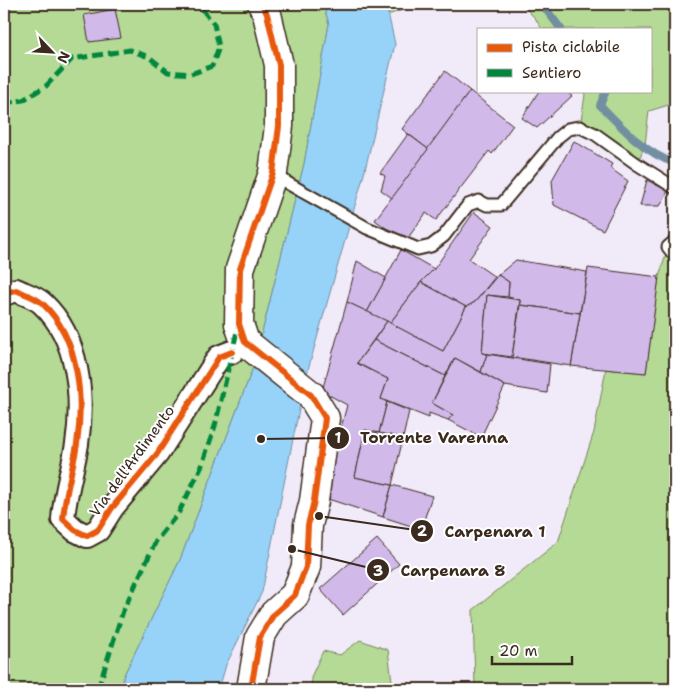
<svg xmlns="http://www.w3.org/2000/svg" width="679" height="693" font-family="'Shantell Sans',sans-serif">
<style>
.green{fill:#b4da96;stroke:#78825a}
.water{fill:#97d3f8;stroke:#728fa1}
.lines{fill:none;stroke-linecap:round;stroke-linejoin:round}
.stream{stroke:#728fa1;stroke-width:8}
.building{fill:#d1baea;stroke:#3b2a1e}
.service-casing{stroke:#3b2a1e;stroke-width:15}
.minor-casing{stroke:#3b2a1e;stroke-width:26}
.tertiary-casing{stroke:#3b2a1e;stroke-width:31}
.service{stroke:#fff;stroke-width:11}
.minor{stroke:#fff;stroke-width:22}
.tertiary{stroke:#fff;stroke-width:28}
.quiet{stroke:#00873e;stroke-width:5;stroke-dasharray:10 5;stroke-linecap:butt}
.cycleway-casing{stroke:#fff;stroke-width:9}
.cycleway{stroke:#e8590c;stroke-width:6}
.labels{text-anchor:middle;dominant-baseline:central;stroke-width:4;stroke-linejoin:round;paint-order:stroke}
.street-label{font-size:15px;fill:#3b2a1e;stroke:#fff}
.leader{fill:none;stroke:#3b2a1e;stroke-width:2}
.callout-dot{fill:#3b2a1e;stroke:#fff;stroke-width:2}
.mark-label{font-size:15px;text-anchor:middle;font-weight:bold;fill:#fff}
.callout-label{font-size:16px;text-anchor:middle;font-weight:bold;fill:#3b2a1e;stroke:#fff;stroke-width:4;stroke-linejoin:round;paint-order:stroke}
</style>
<rect width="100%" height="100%" fill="#f1eaf9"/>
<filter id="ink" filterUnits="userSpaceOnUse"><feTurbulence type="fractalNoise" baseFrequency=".02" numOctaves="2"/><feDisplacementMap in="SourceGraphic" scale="10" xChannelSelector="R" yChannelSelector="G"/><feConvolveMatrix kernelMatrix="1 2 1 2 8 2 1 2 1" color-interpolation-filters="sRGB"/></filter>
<g filter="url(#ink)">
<g class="green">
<polygon points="4,4 323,4 329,24 304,164 254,365 180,560 124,675 120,689 4,689"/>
<polygon points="386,4 419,4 388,15"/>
<polygon points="521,4 675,4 675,103 649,111 645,145 637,164 580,127 585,95 583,91 650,91 650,29 542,29 535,18"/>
<polygon points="675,241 675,689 479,689 475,686 473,610 558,542 594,432 606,369 646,373 659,277 668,247"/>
<polygon points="360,640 388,650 393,689 312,689 311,677 323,651 340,655"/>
</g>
<polygon class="water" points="323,4 386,4 395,44 364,174 305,380 262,592 226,665 219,689 120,689 124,675 180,560 254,365 304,164 329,24"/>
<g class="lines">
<g class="stream">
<polyline points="542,4 561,29"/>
<path d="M606,91L600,105C620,126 647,155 675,163"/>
</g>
</g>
<g class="building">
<polygon points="115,9 121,38 89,42 84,15"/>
<polygon points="445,71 470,91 428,149 402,129"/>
<polygon points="470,91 513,125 492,154 489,151 436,220 426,213 405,242 375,220"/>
<polygon points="539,91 565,91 572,96 537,128 522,118"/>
<polygon points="408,134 428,149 392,198 381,190 385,176 380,173"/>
<polygon points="574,141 612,164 610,168 628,181 603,230 554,205 552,180"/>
<polygon points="647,180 668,191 660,206 640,206"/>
<polygon points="474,212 493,226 469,259 495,277 475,302 466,307 421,282 434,269"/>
<polygon points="401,250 434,269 421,282 390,323 367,312"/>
<polygon points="516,260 587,272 580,313 520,305 520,300 508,297 509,282 498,275"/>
<polygon points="357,261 386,278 367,312 347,302"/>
<polygon points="588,268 659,277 646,373 571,366"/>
<polygon points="498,275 509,282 508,297 487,295 482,353 487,354 481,372 455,358 445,376 374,340 387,321 443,351 466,307 475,302"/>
<polygon points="421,282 466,307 443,351 390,323"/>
<polygon points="487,295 520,300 512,357 482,353"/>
<polygon points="347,302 387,321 357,363 388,379 381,399 387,402 379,433 365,430 355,477 392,485 383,517 325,498 330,470 347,405 322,391"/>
<polygon points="520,305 580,313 571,366 512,357"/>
<polygon points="374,340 445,376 432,403 453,415 448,420 429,413 429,418 381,399 388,379 357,363"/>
<polygon points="487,354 550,364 547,393 505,386 481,372"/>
<polygon points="455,358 505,386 481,437 448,420 453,415 432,403"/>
<polygon points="387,402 409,411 403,438 379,433"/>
<polygon points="365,430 403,438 392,485 355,477"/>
<polygon points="392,485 432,496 421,529 383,517"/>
<polygon points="377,539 399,564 343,615 320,589"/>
</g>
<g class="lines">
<g class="service-casing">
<g id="service">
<polyline points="273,173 289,184 367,228 418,249 431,246 444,236 468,205 479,201 487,205 501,205 558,137 568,129 580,127 595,134 637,164 675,188"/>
<polyline points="675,241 668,247 675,256"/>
</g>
</g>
<g class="minor-casing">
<path id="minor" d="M4,294L16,290C24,294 36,297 43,304C79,338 84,397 77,444C73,469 65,493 63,519L75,530L87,536L98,530L112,508L157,454L219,357L232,352"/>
</g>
<g class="tertiary-casing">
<polyline id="tertiary" points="251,689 260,637 274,614 295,595 306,567 308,525 314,501 325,418 311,395 245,342 239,324 240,269 273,173 279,126 279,65 267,14 262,4"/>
</g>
<use href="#service" class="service"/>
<use href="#minor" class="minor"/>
<use href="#tertiary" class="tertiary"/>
<g class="quiet">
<polyline points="4,103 23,100 46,86 72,59 130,50 149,57 168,72 191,74 212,66 219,47 214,24 198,4"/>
<polyline points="98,689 123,611 156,541 179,512 201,468 215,426 238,327"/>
</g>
<g class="cycleway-casing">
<g id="cycleway">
<path d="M4,294L16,290C24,294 36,297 43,304C79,338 84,397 77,444C73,469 65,493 63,519L75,530L87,536L98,530L112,508L157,454L219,357L232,352"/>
<polyline points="251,689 260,637 274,614 295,595 306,567 308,525 314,501 325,418 311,395 245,342 239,324 240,269 273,173 279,126 279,65 267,14 262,4"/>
</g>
</g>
<use href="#cycleway" class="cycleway"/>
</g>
</g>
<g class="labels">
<g class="street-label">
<text transform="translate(132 461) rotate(-54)">Via dell'Ardimento</text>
</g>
</g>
<path class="leader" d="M261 439L338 438M319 516L422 531M292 549L378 570"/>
<g class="callout-dot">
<circle cx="261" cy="439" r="5"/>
<circle cx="319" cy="516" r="5"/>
<circle cx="292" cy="549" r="5"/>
<circle cx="338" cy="438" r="12"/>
<circle cx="422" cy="531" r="12"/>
<circle cx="378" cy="570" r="12"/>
</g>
<g class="mark-label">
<text x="338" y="443">1</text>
<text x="422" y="536">2</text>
<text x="378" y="576">3</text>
</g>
<g class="callout-label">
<text x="434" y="443">Torrente Varenna</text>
<text x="495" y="537">Carpenara 1</text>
<text x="453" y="576">Carpenara 8</text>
</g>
<rect width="679" height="693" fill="none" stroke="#fff" stroke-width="20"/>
<rect x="10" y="10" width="659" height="673" fill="none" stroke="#3b2a1e" stroke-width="2" filter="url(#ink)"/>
<rect x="477" y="28" width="175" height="65" fill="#ffffff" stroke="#b1aaa5"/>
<rect x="487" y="44" width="25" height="8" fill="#e8590c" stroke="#b1aaa5"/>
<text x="522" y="52" font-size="15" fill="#3b2a1e">Pista ciclabile</text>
<rect x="487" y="69" width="25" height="8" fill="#00873e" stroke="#b1aaa5"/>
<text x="522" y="78" font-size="15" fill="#3b2a1e">Sentiero</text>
<g transform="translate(52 52) rotate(115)" stroke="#ffffff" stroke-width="4" paint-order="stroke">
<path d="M0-4L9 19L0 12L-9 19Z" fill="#3b2a1e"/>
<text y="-8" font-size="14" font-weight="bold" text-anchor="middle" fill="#3b2a1e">N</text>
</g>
<path d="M492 656v8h80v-8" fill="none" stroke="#3b2a1e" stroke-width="2.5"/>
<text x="499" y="656" font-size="15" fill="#3b2a1e" stroke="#ffffff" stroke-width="4" paint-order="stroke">20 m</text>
</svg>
